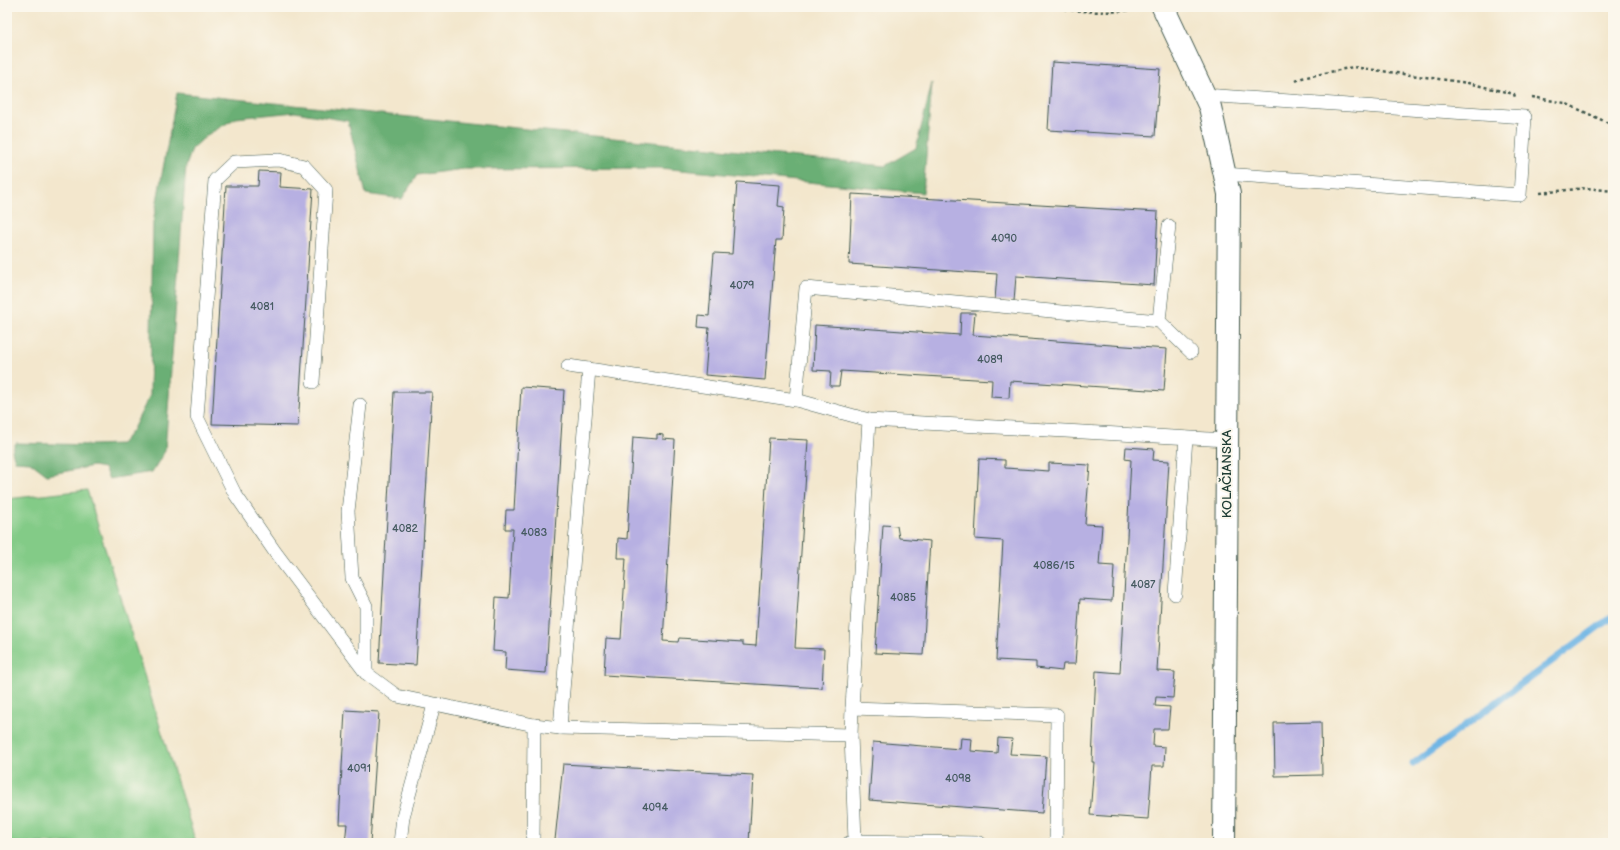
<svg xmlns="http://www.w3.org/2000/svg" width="1620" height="850" font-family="'Balsamiq Sans',sans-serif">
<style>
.green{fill:#83cb87;stroke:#51845e}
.forest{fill:#6aaf74;stroke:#447654}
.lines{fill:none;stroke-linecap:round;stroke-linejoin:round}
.stream{stroke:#6cb4e4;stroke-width:7}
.building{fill:#b7b0e2}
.service-casing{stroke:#3f564b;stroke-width:14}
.minor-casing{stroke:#3f564b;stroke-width:24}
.path{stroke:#3f564b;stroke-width:2.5;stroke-dasharray:3 3;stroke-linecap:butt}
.service{stroke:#fff;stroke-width:13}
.minor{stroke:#fff;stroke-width:22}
.labels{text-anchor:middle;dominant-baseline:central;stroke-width:4;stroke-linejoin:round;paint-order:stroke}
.number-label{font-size:11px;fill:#455a60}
.street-label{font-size:13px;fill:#1f3d34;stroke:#fbf7ec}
</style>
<rect width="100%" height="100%" fill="#fbf7ec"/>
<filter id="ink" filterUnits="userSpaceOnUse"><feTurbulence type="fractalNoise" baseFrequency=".025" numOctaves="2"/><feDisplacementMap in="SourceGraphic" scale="8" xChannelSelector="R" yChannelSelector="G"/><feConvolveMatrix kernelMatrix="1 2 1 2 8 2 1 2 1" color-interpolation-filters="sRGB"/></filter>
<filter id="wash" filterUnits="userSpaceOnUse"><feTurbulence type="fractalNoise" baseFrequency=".012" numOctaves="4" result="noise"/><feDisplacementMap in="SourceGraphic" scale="16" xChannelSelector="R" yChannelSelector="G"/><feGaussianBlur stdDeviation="0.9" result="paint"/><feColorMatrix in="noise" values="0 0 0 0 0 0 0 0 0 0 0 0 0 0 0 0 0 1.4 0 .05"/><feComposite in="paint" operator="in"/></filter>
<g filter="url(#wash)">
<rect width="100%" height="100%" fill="#f3e7cd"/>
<polygon class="green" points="87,490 196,843 7,843 7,499"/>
<polygon class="forest" points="932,83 923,193 660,168 464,169 417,175 402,199 366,194 348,121 295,112 236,118 207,135 192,149 186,166 165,451 152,472 109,479 104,468 93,466 47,475 30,462 15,461 12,451 16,443 91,445 121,444 132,431 150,395 153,223 177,93 885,166 916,148"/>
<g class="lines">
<polyline class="stream" points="1413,764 1613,616"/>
</g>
<g id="blocks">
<g class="building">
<polygon points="1052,62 1160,69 1155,136 1048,130"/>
<polygon points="259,171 281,172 280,187 313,189 298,426 212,424 226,186 258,186"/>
<polygon points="737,182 780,185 778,206 784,207 782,240 776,240 765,380 705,375 709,328 698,327 699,315 709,316 714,253 732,254"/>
<polygon points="852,194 1158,212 1154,285 1016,276 1014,301 995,300 997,274 849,264"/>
<polygon points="961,313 975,313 973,335 1167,349 1164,391 1010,381 1009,398 991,397 992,380 841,371 839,386 830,386 831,371 813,370 815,325 960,335"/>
<polygon points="521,387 564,390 546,673 505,670 506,652 493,651 496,597 509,598 513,529 505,529 506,510 514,510"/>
<polygon points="394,392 432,392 416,665 379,663"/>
<polygon points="657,434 663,435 663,439 675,440 663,641 678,642 679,638 743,642 743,645 756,646 769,438 808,440 795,648 824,649 822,688 604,675 606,638 621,639 626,558 617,558 618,538 627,539 633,437 657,439"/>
<polygon points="1126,447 1154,449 1153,460 1169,461 1157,671 1175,672 1173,698 1156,697 1155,706 1170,707 1168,729 1154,729 1153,746 1165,747 1164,766 1152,766 1148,819 1090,815 1094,762 1092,762 1096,671 1120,673 1131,460 1125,459"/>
<polygon points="979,459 1005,460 1005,468 1049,471 1049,463 1090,465 1085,524 1102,525 1099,565 1114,566 1112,601 1080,599 1075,664 1063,664 1062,671 1036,668 1036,662 996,660 1003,541 975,539"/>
<polygon points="883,525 897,526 899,538 930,541 923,655 875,653"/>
<polygon points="345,710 379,712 370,843 345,843 347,824 339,824"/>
<polygon points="1321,722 1322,775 1275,776 1274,723"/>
<polygon points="961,738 972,739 971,751 997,753 998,738 1012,739 1010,754 1046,756 1042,813 869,800 873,742 960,749"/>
<polygon points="563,764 753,775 749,843 611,843 555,840"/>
</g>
</g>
</g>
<g filter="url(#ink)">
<use href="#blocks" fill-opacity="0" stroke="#3f564b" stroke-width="1"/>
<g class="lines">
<g class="service-casing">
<g id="service">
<polyline points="1204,95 1525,117 1520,195 1224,174"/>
<polyline points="1159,321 1169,226"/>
<polyline points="568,366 796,400 869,420 852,708 851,735 855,841"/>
<polyline points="313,382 326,190 304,166 279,160 234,162 215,180 197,417 235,494 275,552 366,673 397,696 534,725 560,728 851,735"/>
<polyline points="796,400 806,288 1159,321 1191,352"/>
<polyline points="360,405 348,511 352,578 366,606 366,673"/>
<polyline points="869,420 1227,440"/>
<polyline points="1175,594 1186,438"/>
<polyline points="852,708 1057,715 1056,843"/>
<polyline points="560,728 589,369"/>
<polyline points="400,843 403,817 434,705"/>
<polyline points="533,843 534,725"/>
<polyline points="849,843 855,841 980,843"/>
</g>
</g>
<g class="minor-casing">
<polyline id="minor" points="1163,7 1210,107 1229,194 1224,843"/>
</g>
<g class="path">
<path d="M1047,7C1078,11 1109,15 1140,8"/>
<polyline points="1296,81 1302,78 1353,67 1468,83 1514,94 1515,97"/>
<polyline points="1532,97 1565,103 1613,125"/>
<polyline points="1540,193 1586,188 1613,191"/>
</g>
<use href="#service" class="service"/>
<use href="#minor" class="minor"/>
</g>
</g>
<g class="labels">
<g class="number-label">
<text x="1004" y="238">4090</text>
<text x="742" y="285">4079</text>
<text x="262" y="306">4081</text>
<text x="990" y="359">4089</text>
<text x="405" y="528">4082</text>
<text x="534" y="532">4083</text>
<text x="1054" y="565">4086/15</text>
<text x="1143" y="584">4087</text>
<text x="903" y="597">4085</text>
<text x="359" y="768">4091</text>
<text x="958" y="778">4098</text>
<text x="655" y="807">4094</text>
</g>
<g class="street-label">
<text transform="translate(1227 474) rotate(-90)">KOLAČIANSKA</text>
</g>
</g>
<rect width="1620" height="850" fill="none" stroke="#fbf7ec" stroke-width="24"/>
</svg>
